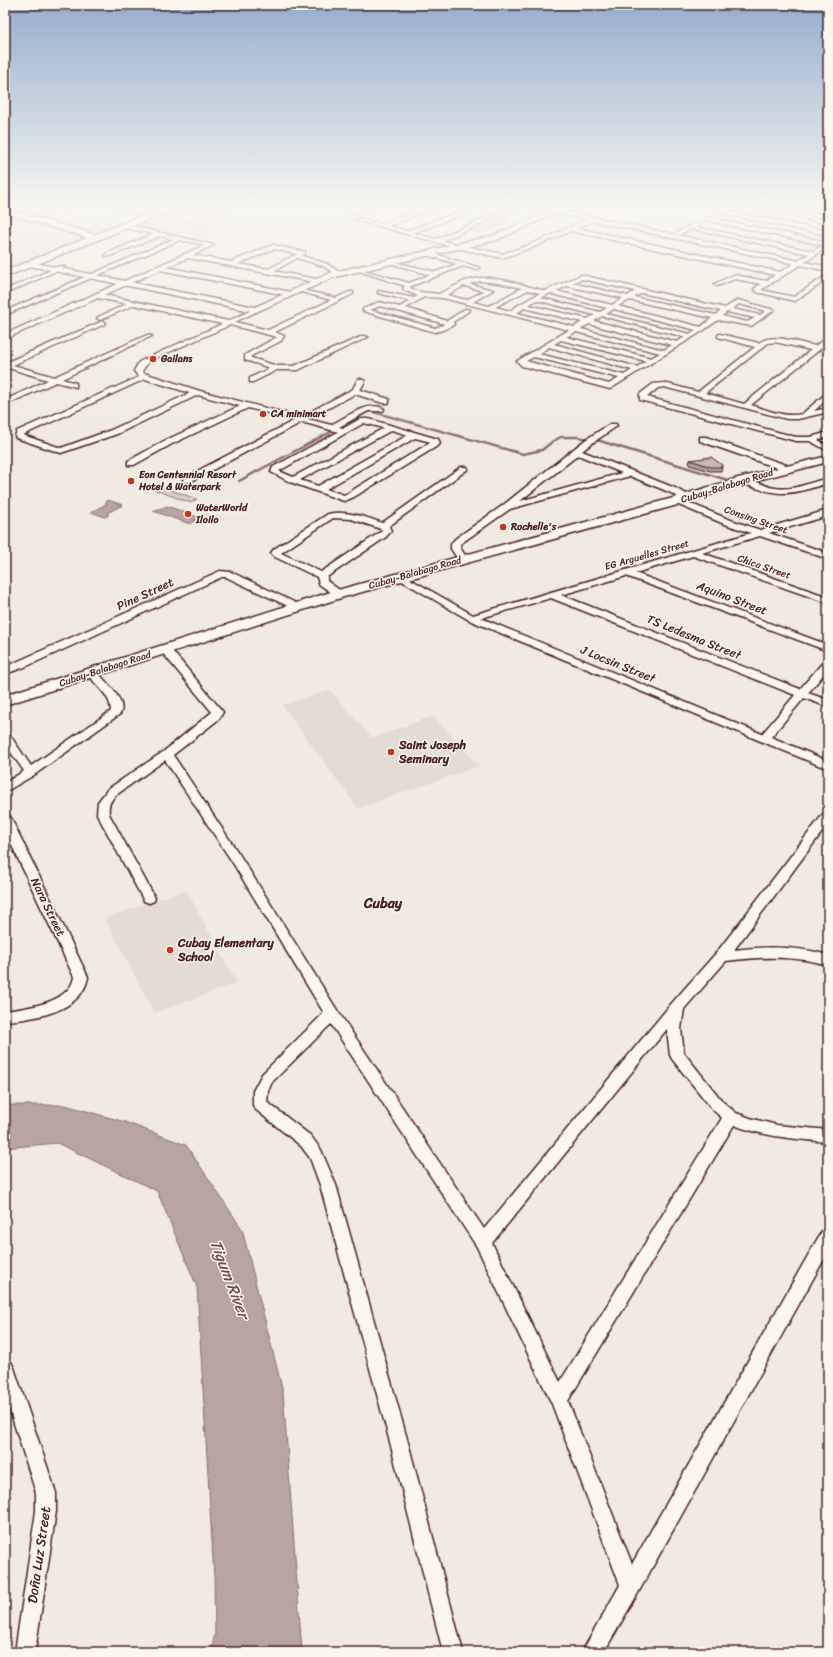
<svg xmlns="http://www.w3.org/2000/svg" width="833" height="1657" font-family="Sriracha,sans-serif">
<style>
.built{fill:#e4dbd2}
.green{fill:#d8ccc6;stroke:#917678}
.water{fill:#b8a4a2;stroke:#8c6f72}
.lines{fill:none;stroke-linecap:round;stroke-linejoin:round}
.stream{stroke:#8c6f72;stroke-width:2.5}
.minor-casing{stroke:#4a1f2b;stroke-width:3}
.tertiary-casing{stroke:#4a1f2b;stroke-width:3}
.secondary-casing{stroke:#4a1f2b;stroke-width:3}
.primary-casing{stroke:#4a1f2b;stroke-width:3}
.minor{fill:#fbf7ec;fill-rule:evenodd}
.tertiary{fill:#fbf7ec;fill-rule:evenodd}
.secondary{fill:#fbf7ec;fill-rule:evenodd}
.primary{fill:#fbf7ec;fill-rule:evenodd}
.wall{fill:#ac9e9a;stroke:#4a1f2b}
.building{fill:#c8b8b3;stroke:#4a1f2b}
.poi-dot{fill:#c8321e;stroke:#fbf7ec;stroke-width:1.5}
.labels{text-anchor:middle;dominant-baseline:central;stroke-width:3;stroke-linejoin:round;paint-order:stroke}
.far-poi-label{font-size:10px;font-weight:bold;fill:#4a1f2b;stroke:#fbf7ec;text-anchor:start}
.far-street-label{font-size:10px;fill:#4a1f2b;stroke:#fbf7ec}
.street-label{font-size:12px;fill:#4a1f2b;stroke:#fbf7ec}
.poi-label{font-size:12px;font-weight:bold;fill:#4a1f2b;stroke:#fbf7ec;text-anchor:start}
.quarter-label{font-size:14px;font-weight:bold;fill:#4a1f2b;stroke:#fbf7ec}
.near-street-label{font-size:14px;fill:#4a1f2b;stroke:#fbf7ec}
.near-water-label{font-size:16px;font-style:italic;fill:#704e55;stroke:#fbf7ec}
</style>
<rect width="100%" height="100%" fill="#f0eae0"/>
<filter id="ink" filterUnits="userSpaceOnUse"><feTurbulence type="fractalNoise" baseFrequency=".025" numOctaves="2"/><feDisplacementMap in="SourceGraphic" scale="8" xChannelSelector="R" yChannelSelector="G"/><feConvolveMatrix kernelMatrix="1 2 1 2 8 2 1 2 1" color-interpolation-filters="sRGB"/></filter>
<g filter="url(#ink)">
<g class="built">
<polygon points="63,207 73,207 131,221 96,234 34,217"/>
<polygon points="5,215 83,238 5,270"/>
<polygon points="151,218 173,223 178,221 223,229 198,240 133,226"/>
<polygon points="330,690 372,738 433,716 479,766 358,808 282,705"/>
<polygon points="186,890 237,983 154,1013 105,918"/>
</g>
<g class="green">
<polygon points="108,207 165,207 143,215"/>
<polygon points="184,207 211,207 235,212 203,225 158,217"/>
<polygon points="499,216 511,221 484,232 467,230"/>
<polygon points="156,485 197,499 191,503 150,488"/>
</g>
<g class="water">
<polygon points="108,500 123,505 107,513 109,515 105,517 91,512 106,504 106,502"/>
<path d="M167,506L198,517H199L190,524L153,511C158,508 162,509 167,506Z"/>
<polygon points="5,1105 65,1105 125,1122 186,1145 242,1229 283,1392 302,1652 211,1652 215,1633 214,1576 197,1287 157,1191 57,1143 5,1148"/>
</g>
<g class="lines">
<g class="stream">
<polyline points="239,481 370,411 523,454 542,450 553,441 561,437 578,437 600,441 734,482"/>
<path d="M740,483C778,496 790,495 828,484"/>
</g>
<g class="minor-casing">
<g id="minor">
<polygon points="42,207 51,207 23,217 18,216"/>
<polygon points="366,207 374,207 355,215 350,214"/>
<polygon points="430,207 438,207 388,226 407,231 471,207 476,207 476,209 413,233 436,239 511,207 519,207 442,241 502,254 527,246 593,217 595,218 595,220 577,228 780,272 809,254 691,229 673,238 668,237 697,222 700,224 696,227 813,251 823,245 704,220 704,218 706,217 828,242 828,247 761,290 794,297 828,274 828,279 795,301 757,292 754,289 761,284 735,279 717,286 714,284 734,275 766,281 775,275 571,231 531,248 502,258 457,248 356,220 359,218 382,224"/>
<polygon points="535,207 545,207 558,211 555,213"/>
<polygon points="748,207 760,207 828,220 828,224"/>
<polygon points="798,207 810,207 828,210 828,214"/>
<polygon points="721,210 828,231 828,235 719,213 718,212"/>
<path d="M127,225L214,245L193,255L231,262L273,245L305,252V254L302,256L327,264L342,274L337,275L323,266L297,258L274,271L321,280V282L319,283L188,258L166,267L291,292L294,294L291,296L160,270L104,295L228,321L256,308L259,310L258,311L235,322L268,330L331,300L298,291V289L336,298L349,292H353V294L275,332L284,336L281,341L251,356V358L277,366H294L363,336L368,337L298,370H277L253,382H250V378L270,368L245,360V355L277,337L230,325L149,361L142,371L144,373L200,391L300,417L353,389L358,379H361L365,381L360,390L389,399V403H383L355,394L308,419L331,425C343,419 371,399 384,409L383,411H368L339,427L344,428L360,419H369L438,439L440,443L439,445L354,497L344,501L341,500L290,482L271,472L273,467L338,432L302,422L190,482H184L183,480L184,478L295,420L248,408L172,444L134,465H128V461L166,440L240,406L198,395L117,434L61,453L16,438L15,436L17,431L139,377L134,371L139,362L145,359L222,324L134,305L100,320L97,318L98,317L127,304L98,298L5,339V334L205,245L180,240L5,315V311L174,239L160,236L110,256H106V254L153,234L125,228L124,227ZM274,249L297,254L268,269L238,264ZM145,379L190,393L111,430L61,448L23,435ZM364,423L384,428L293,477L279,471ZM392,430L408,435L318,486L300,480ZM415,438L431,442L348,493L344,495L326,489Z"/>
<path d="M429,252L480,268L477,270L463,266L411,286L410,288L419,292L439,294L465,281L480,278H489L508,281L545,291L581,275L725,308L738,300L774,310L751,326L718,320L704,330L610,389L522,366L517,361L569,330L443,298L424,297L406,308L447,321L465,309L470,310L453,322L454,324L453,325L443,330L435,332L363,311V309L379,302L400,307L410,301L378,293V291L414,298L418,296L404,290L403,289L405,286L356,270V268L409,283L430,275L390,263V261L436,272L457,264L427,255L426,254ZM582,279L635,291L628,296L572,283ZM480,281L499,283L522,288L489,306L473,302L493,290L469,284ZM464,286H465L484,291L466,300L447,295ZM567,286L623,298L612,305L556,291ZM528,290L540,293L520,304L510,311L495,307ZM550,293L552,294L607,308L600,312L541,298ZM642,293L721,311L716,315L634,297ZM536,300L595,315L587,319L529,305ZM630,300L712,318L701,327L618,306ZM739,304L766,311L760,315L732,309ZM380,306L445,324L435,328L370,310ZM524,308L582,322L574,327L517,313ZM614,309L696,330L690,334L606,314ZM727,312L755,318L747,322L722,316ZM602,316L685,337L677,342L594,321ZM589,324L672,345L664,350L581,329ZM576,332L660,353L651,358L566,337ZM561,340L646,361L637,367L554,344ZM549,347L632,370L624,375L539,354ZM534,357L619,378L609,384L526,361Z"/>
<polygon points="60,266 65,267 5,294 5,290"/>
<polygon points="103,321 106,323 105,324 13,365 54,377 147,335 152,336 62,379 76,383 76,387 56,382 5,405 5,400 48,380 5,367 5,363"/>
<path d="M720,334L759,343C773,332 798,343 815,346L828,337V342L819,350L751,405C767,410 786,418 802,414L828,392V398L814,411L828,408V412L798,419H787L664,387L658,388L647,397L796,437H811L828,432V437L818,440L828,446V451L810,441H796L640,400V394L653,384L664,383L698,392L755,347L718,337V335ZM775,342L811,350L744,404L705,393L768,343Z"/>
<path d="M610,424H616L617,426L591,444L582,451L675,488L690,496L691,498L690,500H684L669,492L630,476L510,509L460,544L461,549L468,560L466,562H460L451,549V544L455,539L502,506L585,440ZM578,455L622,473L520,501Z"/>
<polygon points="700,437 706,437 789,466 790,468 786,470 783,470 700,441"/>
<path d="M461,467H467L468,469L389,526L391,531L386,537L327,577V581L342,592L344,594L342,596H336L319,584L317,577L275,557L271,553L274,549L328,514C346,510 365,517 382,523ZM333,518L351,519L381,529L382,531L321,572L281,553Z"/>
<path d="M739,478C749,476 765,487 775,488C794,491 811,482 828,478V483C787,496 779,497 739,482L738,480Z"/>
<path d="M677,498L728,519L760,530L828,510V516L769,533L828,553V559L760,536L702,553L828,597V603L693,556L635,573L828,645V651L626,576L561,595L800,689L824,661L828,660V669L808,693L828,700V707L804,698L771,737L828,761V769L469,620L397,578L399,576H405L473,615L751,533L722,523L674,503L673,501ZM551,598L795,695L762,734L481,618Z"/>
<polygon points="220,571 231,572 300,605 302,607 300,609 294,609 226,577 222,577 25,667 5,674 5,667"/>
<path d="M165,646L169,647L223,712L219,719L173,755L241,857L337,1010L484,1229L672,1003L717,952L824,813L828,812V824L734,950C766,946 797,946 828,955V965C794,955 760,957 726,961L684,1009L681,1029L684,1053L723,1102L736,1113L753,1119L777,1125L828,1130V1142C796,1139 765,1137 734,1125L568,1401L632,1564L822,1231L828,1229V1252L638,1593L604,1652H582L620,1585L552,1404L477,1247L331,1024L272,1082L268,1091L267,1102L311,1136L321,1150L336,1185L409,1446L463,1652H443L391,1446L320,1185L310,1158L301,1146L255,1109L253,1105V1091L262,1074L324,1013L233,863L165,760L116,795C110,801 108,805 109,814L155,898L154,901L149,903L144,901L97,814L98,802L108,789L163,752L212,712L161,651L160,649ZM667,1029L670,1055L672,1059L713,1110L722,1118L560,1382L492,1243Z"/>
<path d="M92,670L96,671C104,680 128,701 120,714L34,775L5,792V783L24,771L5,744V733L9,734L31,766L111,711C111,695 95,685 87,673Z"/>
<path d="M5,814L9,815L11,818L88,977C82,1012 34,1019 5,1021V1011C27,1008 70,1003 74,977L5,831Z"/>
<polygon points="5,1359 11,1362 14,1368 56,1493 56,1511 35,1652 15,1652 36,1511 36,1493 5,1395"/>
</g>
</g>
<g class="tertiary-casing">
<polygon id="tertiary" points="555,209 828,267 828,271 556,213 497,240 335,277 256,312 30,266 26,264 30,262 255,307 330,273 492,236"/>
</g>
<g class="secondary-casing">
<g id="secondary">
<polygon points="5,209 97,235 98,237 97,239 91,239 5,213"/>
<polygon points="828,456 828,462 746,483 681,504 344,597 5,705 5,695 334,591 673,498 738,478"/>
</g>
</g>
<g class="primary-casing">
<polygon id="primary" points="167,207 180,207 5,277 5,271 131,220"/>
</g>
<use href="#minor" class="minor"/>
<use href="#tertiary" class="tertiary"/>
<use href="#secondary" class="secondary"/>
<use href="#primary" class="primary"/>
</g>
<polygon class="wall" points="690,460 722,467 721,471 710,471 689,465"/>
<polygon class="building" points="711,457 722,465 722,467 711,467 690,460"/>
</g>
<linearGradient id="sky" x2="0" y2="1"><stop stop-color="#95aecc"/><stop offset="0.47" stop-color="#f8f6f1"/><stop offset="1" stop-color="#f8f6f1" stop-opacity="0"/></linearGradient>
<rect width="833" height="439" fill="url(#sky)"/>
<g class="poi-dot">
<circle cx="153" cy="359" r="4"/>
<circle cx="263" cy="414" r="4"/>
<circle cx="131" cy="481" r="4"/>
<circle cx="188" cy="514" r="4"/>
<circle cx="503" cy="527" r="4"/>
<circle cx="391" cy="752" r="4"/>
<circle cx="170" cy="950" r="4"/>
</g>
<g class="labels">
<g class="far-poi-label">
<text x="161" y="359">Gailans</text>
<text x="271" y="414">CA minimart</text>
<text x="139" y="475">Eon Centennial Resort<tspan x="139" dy="12">Hotel &amp; Waterpark</tspan></text>
<text x="196" y="508">WaterWorld<tspan x="196" dy="12">Iloilo</tspan></text>
<text x="511" y="527">Rochelle's</text>
</g>
<g class="far-street-label">
<text transform="translate(727 486) rotate(-17)">Cubay-Balabago Road</text>
<text transform="translate(756 520) rotate(19)">Consing Street</text>
<text transform="translate(647 555) rotate(-16)">EG Arguelles Street</text>
<text transform="translate(764 567) rotate(19)">Chica Street</text>
<text transform="translate(415 573) rotate(-16)">Cubay-Balabago Road</text>
<text transform="translate(105 669) rotate(-18)">Cubay-Balabago Road</text>
</g>
<g class="street-label">
<text transform="translate(145 594) rotate(-25)">Pine Street</text>
<text transform="translate(732 598) rotate(21)">Aquino Street</text>
<text transform="translate(694 637) rotate(22)">TS Ledesma Street</text>
<text transform="translate(618 664) rotate(22)">J Locsin Street</text>
<text transform="translate(48 907) rotate(64)">Nara Street</text>
</g>
<g class="poi-label">
<text x="399" y="745">Saint Joseph<tspan x="399" dy="14">Seminary</tspan></text>
<text x="178" y="943">Cubay Elementary<tspan x="178" dy="14">School</tspan></text>
</g>
<g class="quarter-label">
<text x="383" y="903">Cubay</text>
</g>
<g class="near-street-label">
<text transform="translate(39 1555) rotate(-82)">Doña Luz Street</text>
</g>
<g class="near-water-label">
<text transform="translate(230 1279) rotate(69)">Tigum River</text>
</g>
</g>
<rect width="833" height="1657" fill="none" stroke="#fbf7ec" stroke-width="20"/>
<rect x="10" y="10" width="813" height="1637" fill="none" stroke="#4a1f2b" stroke-width="1.5" filter="url(#ink)"/>
</svg>
